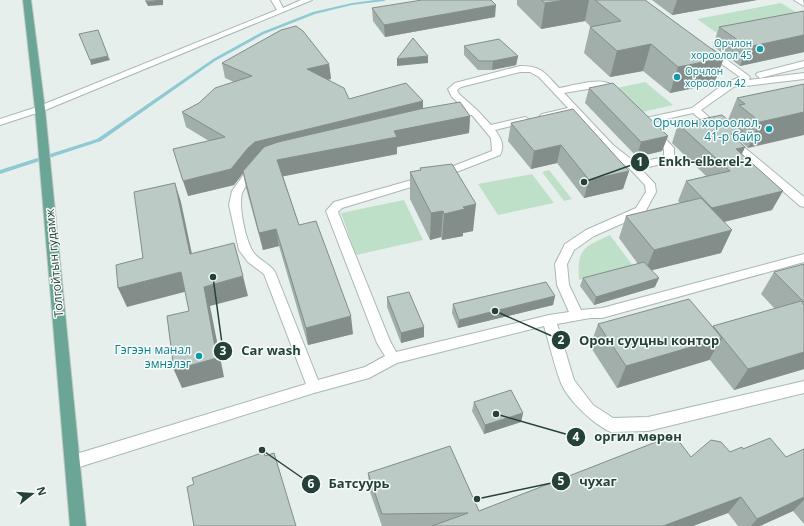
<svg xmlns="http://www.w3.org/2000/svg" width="804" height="526" font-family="'Open Sans',sans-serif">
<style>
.green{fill:#bfe0c8}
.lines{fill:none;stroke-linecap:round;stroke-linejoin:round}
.stream{fill:#8ec9d4;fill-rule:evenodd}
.minor-casing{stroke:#a8b8b2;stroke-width:2}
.major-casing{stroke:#c2cac8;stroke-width:2}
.minor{fill:#fff;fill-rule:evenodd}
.major{fill:#6aa596;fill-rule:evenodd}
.wall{fill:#a1aea9}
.shaded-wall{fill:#838d89}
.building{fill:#bbcac4;stroke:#838d89}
.culture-dot{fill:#0f9aa8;stroke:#f7fbf9;stroke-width:1.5}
.labels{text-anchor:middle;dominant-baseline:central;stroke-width:3;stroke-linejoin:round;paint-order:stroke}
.far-culture-label{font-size:10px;fill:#0d838f;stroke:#f7fbf9;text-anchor:end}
.culture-label{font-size:12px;fill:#0d838f;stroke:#f7fbf9;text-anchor:end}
.street-label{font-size:12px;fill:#24423a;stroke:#f7fbf9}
.leader{fill:none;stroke:#24423a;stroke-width:1.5}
.callout-dot{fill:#24423a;stroke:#f7fbf9;stroke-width:1.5}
.mark-label{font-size:12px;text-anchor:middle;font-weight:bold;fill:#fff}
.callout-label{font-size:13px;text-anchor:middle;font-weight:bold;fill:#24423a;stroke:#f7fbf9;stroke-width:3;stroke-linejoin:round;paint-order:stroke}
</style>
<rect width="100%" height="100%" fill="#e6efeb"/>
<g class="green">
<polygon points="781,3 804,17 721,36 697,19"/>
<polygon points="645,82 673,105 638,113 612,89"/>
<polygon points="549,170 572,199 564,201 542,172"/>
<polygon points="532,174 554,203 498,215 478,184"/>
<polygon points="404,200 423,240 356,255 341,213"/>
<path d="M610,235L633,266L579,280C577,249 583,247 610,235Z"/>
</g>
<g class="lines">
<polygon class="stream" points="375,0 386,0 384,1 352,5 315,14 264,34 215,61 101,141 0,174 0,170 97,139 213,59 262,32 313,12 352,3"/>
<g class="minor-casing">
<g id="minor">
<polygon points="271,0 279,0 283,8 301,0 312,0 43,111 0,125 0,119 37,107 277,10"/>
<polygon points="794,0 803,0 804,6"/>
<polygon points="706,49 712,49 749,76 750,78 749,80 804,73 804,79 738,87 735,86 701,110 719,126 721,128 719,130 713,130 693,113 644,124 641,123 639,121 641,119 692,108 725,83 740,77 706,53 705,51"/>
<polygon points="804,61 804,67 760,78 756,75 757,73"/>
<path d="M520,66C542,66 545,73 559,88C571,86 597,78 608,83C612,85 617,90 620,94L618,96H612L602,87H599L564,93L613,145L636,163L664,157V149L651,134L649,132L651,130H657L674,148V159L673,161L641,169L655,184L656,192L644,214L594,236L574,250L567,264L569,285L581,310L602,308L804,254V262L602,318H590L557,324L574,380L593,405L613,418L648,417L804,381V393L648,431L611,432C594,425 568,400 561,383C554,365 550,345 544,326L397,363L369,378L314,393L73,469L68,467L65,462L68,457L73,455L306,384L264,274L248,262L239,250L229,205L232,191L250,166L254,165L259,168C254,176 247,183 243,191C237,203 246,243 254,253C260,261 270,264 275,272L318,380L365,367L385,356L377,343L326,211L334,202L433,174L492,151L491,138L472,115L449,117L447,115L449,113L466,110L452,97L448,89L455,83ZM520,72H530L539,77L568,108L542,114L540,116L542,118L545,119L572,113L605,149L630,169L645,185L646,192L636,208L586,230L565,244L555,264L557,285L569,312L549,315L396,352L390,341L338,212L342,208L441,178L500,155C505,146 501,138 495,130L528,122L530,120L525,117L491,125L477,110L459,94L457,90L461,87Z"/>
<polygon points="730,137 733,138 804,197 804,207 800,206 727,142 725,140 727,138"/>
</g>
</g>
<g class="major-casing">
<polygon id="major" points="23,0 31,0 45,109 86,526 70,526 35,109"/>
</g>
<use href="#minor" class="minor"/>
<use href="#major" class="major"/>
</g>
<g class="wall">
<polygon points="517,0 645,0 714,84 670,93 643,71 610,77 584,53 590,27 591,27 585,21 541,29 517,5"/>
<polygon points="652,0 757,0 672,15"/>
<polygon points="372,8 495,17 385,37 373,21"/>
<polygon points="804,11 804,52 740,66 713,46 719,27"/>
<polygon points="464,46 518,56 516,65 492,70 478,70 464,55"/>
<polygon points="222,63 329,64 331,79 327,80 349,99 423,101 423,108 470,116 469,133 397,147 397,154 283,176 299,225 353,334 308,345 279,246 263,250 246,188 243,173 234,185 188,196 209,141 186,127 182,112 199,103 234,82 225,78"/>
<polygon points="804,84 748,148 739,140 739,141 745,147 742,154 772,210 724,222 721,253 652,270 655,287 594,305 580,286 583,278 638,264 619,238 626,216 680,203 678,201 686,181 706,176 672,143 678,124 728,120 737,98"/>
<polygon points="589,88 668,136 662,151 637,157 585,103"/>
<polygon points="511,123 629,171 623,189 584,198 557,163 531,169 508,141"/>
<polygon points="420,168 473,231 463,233 463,236 442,240 441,237 430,240 410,199 410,172 420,170"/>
<polygon points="804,264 804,369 734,390 710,360 709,360 617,388 590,346 598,324 713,327 713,326 775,309 761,294 774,272"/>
<polygon points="555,296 553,305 458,328 452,313 453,304"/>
<polygon points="387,297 424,337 401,343 387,307"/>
<polygon points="474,402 523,413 521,422 484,434 472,411"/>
<polygon points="743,449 786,457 804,449 804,524 793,511 760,526 738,526 728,513 693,526 382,526 369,489 368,473 479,511 691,457 730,452"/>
</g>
<g class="shaded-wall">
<polygon points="163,0 163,5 148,6 146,2"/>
<polygon points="566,0 589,0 585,21 541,29 545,3"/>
<polygon points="677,0 757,0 672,15"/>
<polygon points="496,5 495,17 385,37 384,25"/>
<polygon points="804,35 804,52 740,66 748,47"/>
<polygon points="651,44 643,71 610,77 617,51"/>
<polygon points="108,56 110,60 91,65 90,60"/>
<polygon points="428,56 428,63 397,66 397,59"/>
<polygon points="518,56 516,65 492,70 493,61"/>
<polygon points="724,58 714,84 670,93 678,67"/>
<polygon points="329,64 331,79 309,84 307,69"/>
<polygon points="423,101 423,116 251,163 234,185 188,196 183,181 248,148 255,142"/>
<polygon points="804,112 804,135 748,148 760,122"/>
<polygon points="470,116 469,133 397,147 397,154 280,177 277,160 394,131"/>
<polygon points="743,132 734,151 731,134"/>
<polygon points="668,136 662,151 637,157 641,142"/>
<polygon points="561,145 557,163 531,169 534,151"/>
<polygon points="745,147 736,166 736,149"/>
<polygon points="629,171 623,189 584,198 589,180"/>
<polygon points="175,183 181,202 196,273 190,254"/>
<polygon points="783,191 772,210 703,227 712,208"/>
<polygon points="476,204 473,231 463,233 463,236 442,240 444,214 463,207"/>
<polygon points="443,211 441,237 430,240 431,213"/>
<polygon points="276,229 279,246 263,250 259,233"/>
<polygon points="732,230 721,253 645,272 654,250"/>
<polygon points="181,272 188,291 127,307 118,288"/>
<polygon points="243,276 248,296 210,306 224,377 182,388 174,370 204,287"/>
<polygon points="659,278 655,287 594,305 596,297"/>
<polygon points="555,296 553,305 458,328 459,320"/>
<polygon points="351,316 353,334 308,345 306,328"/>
<polygon points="424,327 424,337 401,343 401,333"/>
<polygon points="722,338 709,360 617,388 626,366"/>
<polygon points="804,352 804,369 734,390 748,369"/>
<polygon points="523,413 521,422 484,434 485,425"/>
<polygon points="741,497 728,513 693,526 663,526"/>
<polygon points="804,497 804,500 793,511 760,526 751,526 757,519"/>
</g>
<g class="building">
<polygon points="146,0 162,0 146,2"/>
<polygon points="422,0 491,0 496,5 384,25 372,8"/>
<polygon points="541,0 566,0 545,3"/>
<polygon points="595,0 645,0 724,58 678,67 651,44 617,51 590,27 621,21"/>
<polygon points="804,11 804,35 748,47 719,27"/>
<polygon points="296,26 303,31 329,64 307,69 344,88 349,99 406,83 423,101 255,142 248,148 231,169 183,181 173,149 225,137 182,112 199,103 215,88 252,76 222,63 281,30"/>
<polygon points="98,30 108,56 90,60 79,34"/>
<polygon points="413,38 428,56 397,59"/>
<polygon points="499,39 518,56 493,61 479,61 464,46"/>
<polygon points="613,83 668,136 641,142 589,88"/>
<polygon points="804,84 804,112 760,122 739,105 745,104 737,98"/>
<polygon points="460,102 470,116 394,131 397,137 277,160 299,225 316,221 351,316 306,328 276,229 259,233 243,171 264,147 278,142 420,109"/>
<polygon points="573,109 629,171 589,180 561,145 534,151 511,123"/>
<polygon points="722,115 743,132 731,134 745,147 736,149 783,191 712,208 686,181 730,171 678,124"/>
<polygon points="452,164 476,204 463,207 465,209 444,214 443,211 431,213 410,172 421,170 420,168"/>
<polygon points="175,183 190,254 234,243 243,276 204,287 217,358 174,370 167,316 189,311 181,272 118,288 116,265 143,258 134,192"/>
<polygon points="701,198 732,230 654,250 626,216"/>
<polygon points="644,262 659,278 596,297 583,278"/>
<polygon points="804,264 804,302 774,272"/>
<polygon points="546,282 555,296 459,320 453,304"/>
<polygon points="409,292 424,327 401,333 387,297"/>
<polygon points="689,299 722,338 626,366 598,324"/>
<polygon points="801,301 804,305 804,352 748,369 713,326"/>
<polygon points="511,390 523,413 485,425 474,402"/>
<polygon points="674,435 691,457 711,440 721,442 730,452 742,447 743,449 770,438 786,457 804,449 804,497 757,519 741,497 663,526 432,526 468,513 382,514 368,473 450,446 479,511"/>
<polygon points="264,452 265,456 274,453 296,526 194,526 187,487 194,484 192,478"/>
</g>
<g class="culture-dot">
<circle cx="760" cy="49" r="4"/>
<circle cx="677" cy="77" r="4"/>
<circle cx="769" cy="129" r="4"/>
<circle cx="199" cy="356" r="4"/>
</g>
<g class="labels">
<g class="far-culture-label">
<text x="752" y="43">Орчлон<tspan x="752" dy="12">хороолол 45</tspan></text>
<text x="685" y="71" text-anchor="start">Орчлон<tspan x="685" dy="12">хороолол 42</tspan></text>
</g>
<g class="culture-label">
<text x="761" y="122">Орчлон хороолол,<tspan x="761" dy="14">41-р байр</tspan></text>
<text x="191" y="349">Гэгээн манал<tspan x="191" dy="14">эмнэлэг</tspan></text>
</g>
<g class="street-label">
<text transform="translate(54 263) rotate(-95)">Толгойтын гудамж</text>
</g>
</g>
<path class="leader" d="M584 182L640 162M495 311L561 340M213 277L223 351M496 414L576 437M477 499L561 481M262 450L311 484"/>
<g class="callout-dot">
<circle cx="584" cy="182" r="4"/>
<circle cx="495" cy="311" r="4"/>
<circle cx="213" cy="277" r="4"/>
<circle cx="496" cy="414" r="4"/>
<circle cx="477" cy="499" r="4"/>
<circle cx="262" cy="450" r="4"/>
<circle cx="640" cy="162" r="10"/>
<circle cx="561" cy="340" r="10"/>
<circle cx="223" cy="351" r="10"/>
<circle cx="576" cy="437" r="10"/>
<circle cx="561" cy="481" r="10"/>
<circle cx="311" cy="484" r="10"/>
</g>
<g class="mark-label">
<text x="640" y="166">1</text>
<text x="561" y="344">2</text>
<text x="223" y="355">3</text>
<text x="576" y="441">4</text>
<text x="561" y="485">5</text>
<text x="311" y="488">6</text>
</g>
<g class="callout-label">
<text x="705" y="166">Enkh-elberel-2</text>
<text x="649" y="345">Орон сууцны контор</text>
<text x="271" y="355">Car wash</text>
<text x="638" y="441">оргил мөрөн</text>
<text x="598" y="486">чухаг</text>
<text x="359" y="488">Батсуурь</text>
</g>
<g transform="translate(32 494) rotate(73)" stroke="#f7fbf9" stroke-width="3" paint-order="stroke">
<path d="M0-3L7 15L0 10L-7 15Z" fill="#24423a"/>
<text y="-6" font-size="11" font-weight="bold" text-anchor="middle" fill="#24423a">N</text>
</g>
</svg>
